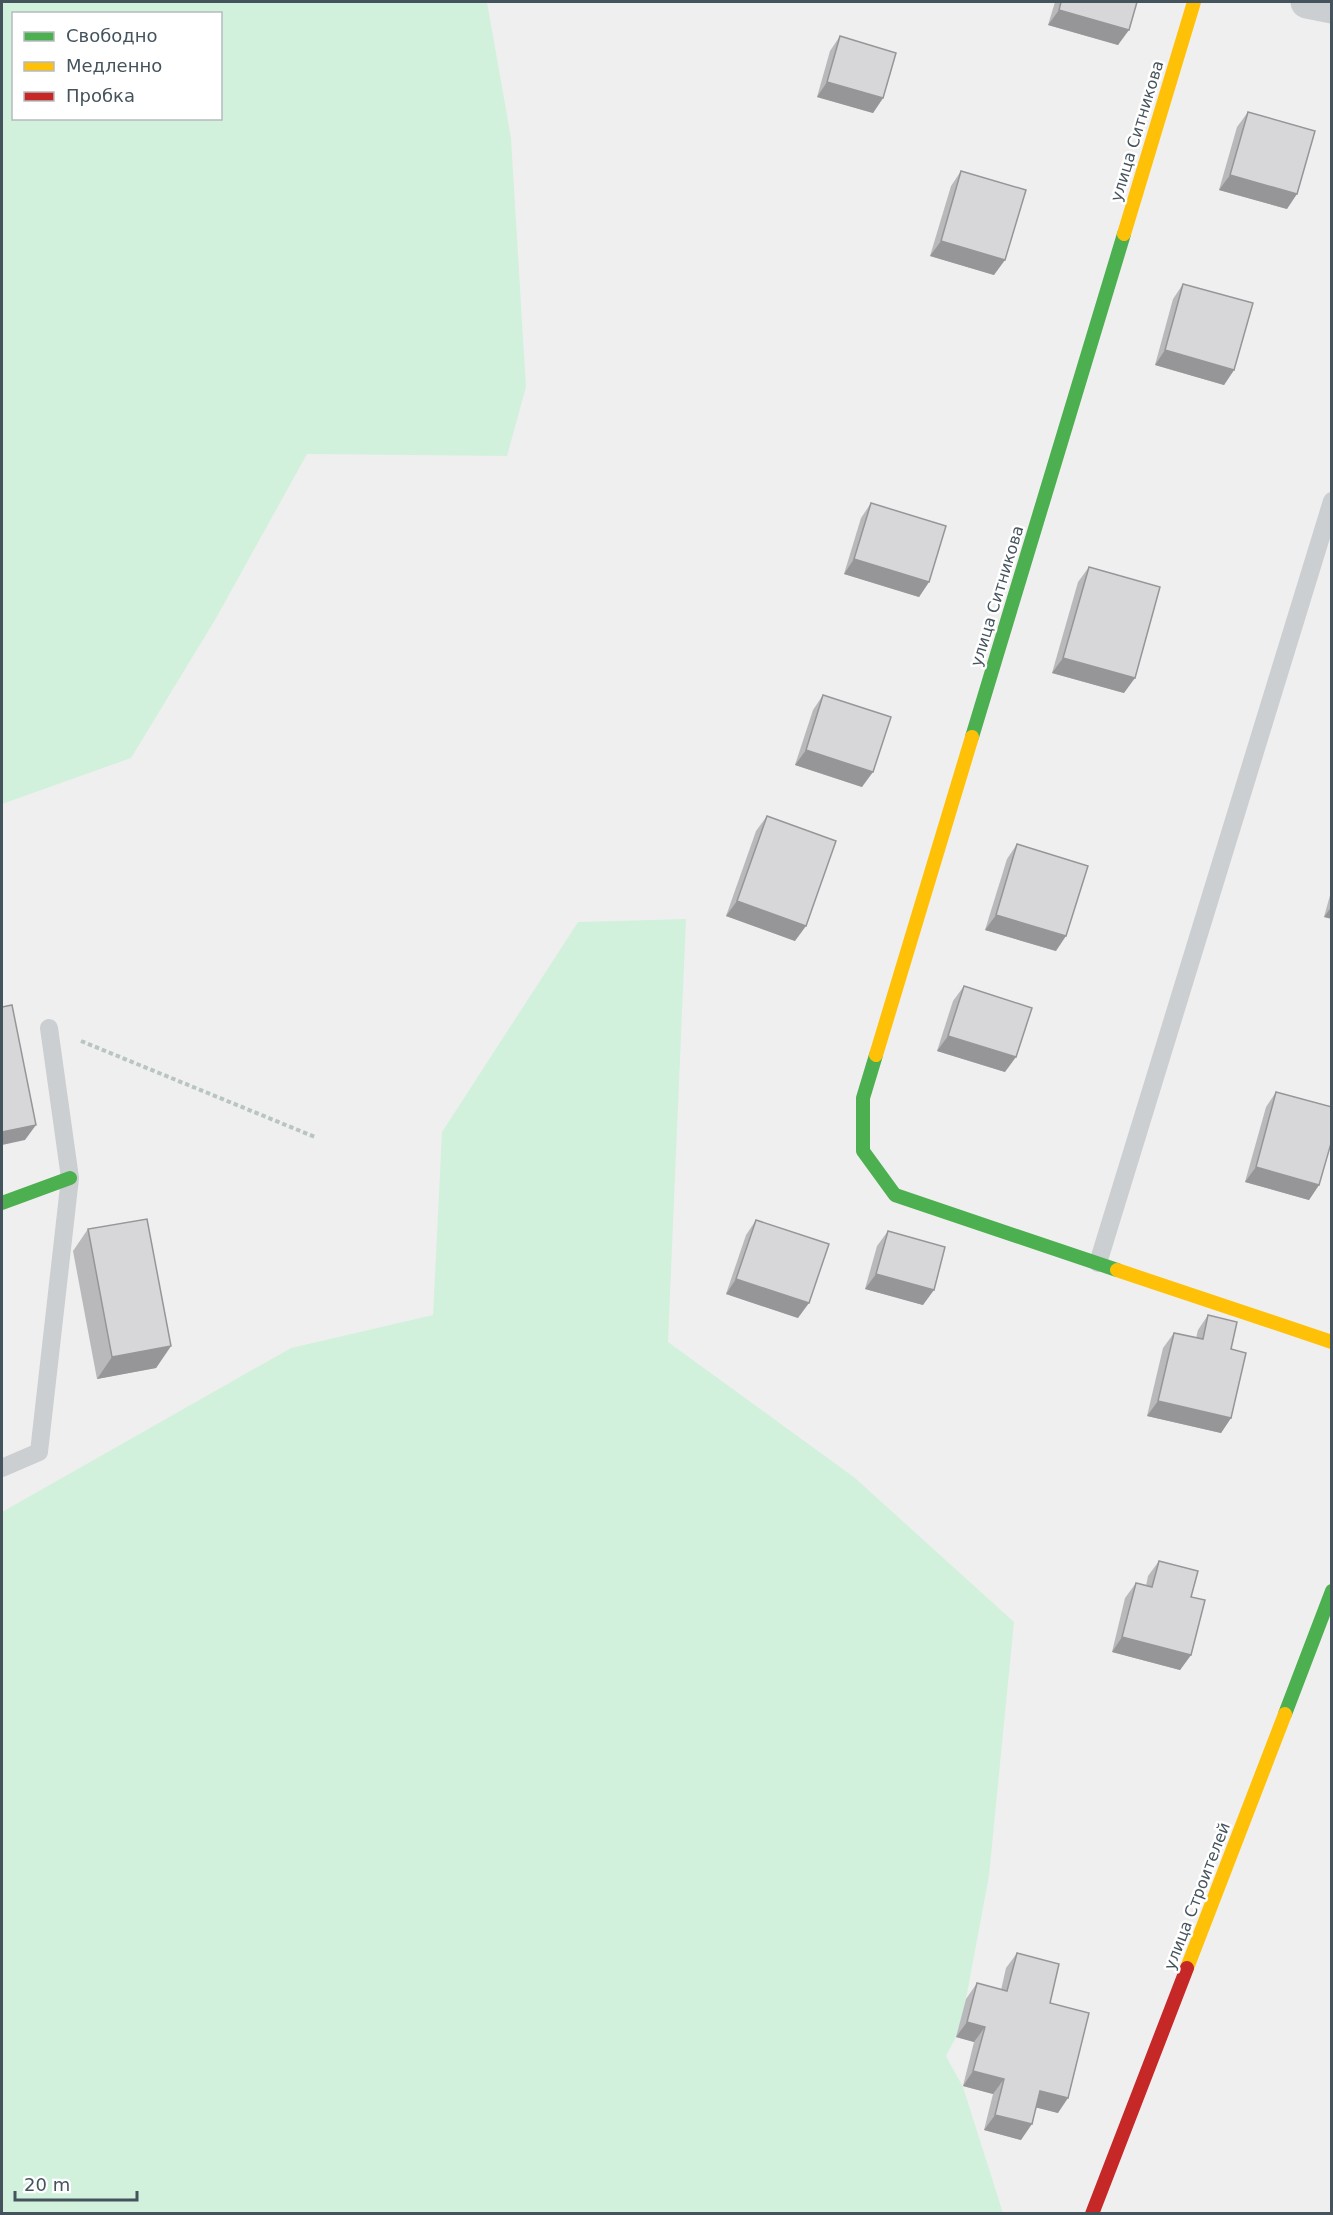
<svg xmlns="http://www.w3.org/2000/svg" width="1333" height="2215" font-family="'DejaVu Sans',sans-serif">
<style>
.green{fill:#d2f1dc;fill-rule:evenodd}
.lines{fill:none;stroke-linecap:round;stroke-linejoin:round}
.path{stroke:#b8c5c0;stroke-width:4;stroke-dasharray:4.5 3;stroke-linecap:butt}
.lane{stroke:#cbcfd1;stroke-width:18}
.street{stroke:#cbcfd1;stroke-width:33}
.fast{stroke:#4caf50;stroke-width:14}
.slow{stroke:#ffc107;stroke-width:14}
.jam{stroke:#c62828;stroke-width:14}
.wall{fill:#b9b9bb}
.shaded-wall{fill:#969698}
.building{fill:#d7d7d9;stroke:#969698;stroke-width:1.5}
.labels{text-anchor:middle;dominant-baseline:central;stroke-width:5;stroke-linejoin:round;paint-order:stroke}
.street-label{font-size:16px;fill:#45535d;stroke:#fff}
</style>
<rect width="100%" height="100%" fill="#f0efef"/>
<g class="green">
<path d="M2,2H487L511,138L526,387L507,456L307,454L215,620L131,758L2,804ZM14,14H220V118H14Z"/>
<polygon points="686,919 668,1342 855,1478 1014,1622 989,1876 966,1999 956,2037 946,2056 963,2087 1003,2213 2,2213 2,1512 291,1348 433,1315 442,1132 578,922"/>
</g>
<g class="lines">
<polyline class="path" points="81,1041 315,1137"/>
<g class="lane">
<polyline points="1098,1263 1332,501"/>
<polyline points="2,1468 39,1452 70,1178 49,1028"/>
</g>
<polyline class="street" points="1307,2 1332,7"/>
<g class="fast">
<polyline points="972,737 1124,234"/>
<polyline points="876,1055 863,1098 863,1151 895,1195 1117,1270"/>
<polyline points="2,1203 70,1178"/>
<polyline points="1285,1714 1332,1591"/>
</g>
<g class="slow">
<polyline points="1124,234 1194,2"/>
<polyline points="876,1055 972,737"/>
<polyline points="1117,1270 1332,1342"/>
<polyline points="1187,1968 1285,1714"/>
</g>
<polyline class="jam" points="1092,2214 1187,1968"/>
</g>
<g class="wall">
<polygon points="1055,2 1137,2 1118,45 1048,25"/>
<polygon points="840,36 883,98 873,113 817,97 830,51"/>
<polygon points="1248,112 1287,209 1219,190 1237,127"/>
<polygon points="961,171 994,275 930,256 951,186"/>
<polygon points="1183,284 1234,370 1224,385 1155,365 1173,299"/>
<polygon points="871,503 929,582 919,597 844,574 861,518"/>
<polygon points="1089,567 1124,693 1052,673 1078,582"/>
<polygon points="823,695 862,787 795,765 813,710"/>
<polygon points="767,816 795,941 726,916 756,831"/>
<polygon points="1017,844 1056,951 985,930 1007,859"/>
<polygon points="1332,888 1332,919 1324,917"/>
<polygon points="964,986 1005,1072 937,1051 953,1001"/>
<polygon points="1276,1092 1319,1185 1309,1200 1245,1182 1266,1107"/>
<polygon points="756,1220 798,1318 726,1294 746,1235"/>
<polygon points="88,1229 171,1346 156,1368 97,1379 73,1251"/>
<polygon points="888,1231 923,1305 865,1289 877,1246"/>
<polygon points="1208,1315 1231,1349 1231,1418 1221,1433 1147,1416 1163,1348 1174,1333 1196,1338 1198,1330"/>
<polygon points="1159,1561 1191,1597 1191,1655 1180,1670 1112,1652 1125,1598 1136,1583 1146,1586 1148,1576"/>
<polygon points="1017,1953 1050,2003 1058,2113 1036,2107 1021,2140 984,2130 993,2094 963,2086 974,2042 956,2037 966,1999 977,1983 1001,1990 1006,1968"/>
</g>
<g class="shaded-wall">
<polygon points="1059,10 1129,30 1118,45 1048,25"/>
<polygon points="827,82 883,98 873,113 817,97"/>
<polygon points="1230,175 1297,194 1287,209 1219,190"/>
<polygon points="941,241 1005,260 994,275 930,256"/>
<polygon points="1165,350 1234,370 1224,385 1155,365"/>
<polygon points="854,559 929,582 919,597 844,574"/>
<polygon points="1063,658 1135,678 1124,693 1052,673"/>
<polygon points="806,750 873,772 862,787 795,765"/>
<polygon points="737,901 806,926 795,941 726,916"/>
<polygon points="1332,906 1332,919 1324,917"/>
<polygon points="996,915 1066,936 1056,951 985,930"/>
<polygon points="948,1036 1016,1057 1005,1072 937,1051"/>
<polygon points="36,1125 25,1140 2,1145 2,1132"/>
<polygon points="1256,1167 1319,1185 1309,1200 1245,1182"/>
<polygon points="876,1274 934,1290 923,1305 865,1289"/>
<polygon points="736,1279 809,1303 798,1318 726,1294"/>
<polygon points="171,1346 156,1368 97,1379 112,1357"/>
<polygon points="1158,1401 1231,1418 1221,1433 1147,1416"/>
<polygon points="1122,1637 1191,1655 1180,1670 1112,1652"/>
<polygon points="967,2022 985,2027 974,2042 956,2037"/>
<polygon points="973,2071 1004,2079 993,2094 963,2086"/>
<polygon points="1040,2091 1068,2098 1058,2113 1030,2106"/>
<polygon points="995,2115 1032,2124 1021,2140 984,2130"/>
</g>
<g class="building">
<polygon points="1061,2 1137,2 1129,30 1059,10"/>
<polygon points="840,36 896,53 883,98 827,82"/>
<polygon points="1248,112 1315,131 1297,194 1230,175"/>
<polygon points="961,171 1026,190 1005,260 941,241"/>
<polygon points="1183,284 1253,303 1234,370 1165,350"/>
<polygon points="871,503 946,526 929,582 854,559"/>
<polygon points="1089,567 1160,587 1135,678 1063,658"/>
<polygon points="823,695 891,717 873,772 806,750"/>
<polygon points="767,816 836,841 806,926 737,901"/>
<polygon points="1017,844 1088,866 1066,936 996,915"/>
<polygon points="964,986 1032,1008 1016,1057 948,1036"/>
<polygon points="12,1005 36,1125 2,1132 2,1007"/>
<polygon points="1276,1092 1332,1107 1332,1140 1319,1185 1256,1167"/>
<polygon points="147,1219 171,1346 112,1357 88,1229"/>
<polygon points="756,1220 829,1244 809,1303 736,1279"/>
<polygon points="888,1231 945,1247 934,1290 876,1274"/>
<polygon points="1208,1315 1237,1322 1231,1349 1246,1353 1231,1418 1158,1401 1174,1333 1203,1339"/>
<polygon points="1159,1561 1198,1571 1191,1597 1205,1600 1191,1655 1122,1637 1136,1583 1152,1587"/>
<polygon points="1017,1953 1059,1964 1050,2003 1089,2013 1068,2098 1040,2091 1032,2124 995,2115 1004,2079 973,2071 985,2027 967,2022 977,1983 1007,1991"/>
</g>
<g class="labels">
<g class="street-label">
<text transform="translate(1137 131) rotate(-73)">улица Ситникова</text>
<text transform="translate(997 596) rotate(-73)">улица Ситникова</text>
<text transform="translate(1197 1896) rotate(-69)">улица Строителей</text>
</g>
</g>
<rect width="1333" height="2215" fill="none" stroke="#45535d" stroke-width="6"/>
<rect x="12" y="12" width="210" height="108" fill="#ffffff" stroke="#b5babe" stroke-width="1.5"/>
<rect x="24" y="32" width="30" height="9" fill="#4caf50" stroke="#b5babe" stroke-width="1.5"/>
<text x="66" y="42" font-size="18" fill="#45535d">Свободно</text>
<rect x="24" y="62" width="30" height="9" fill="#ffc107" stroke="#b5babe" stroke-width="1.5"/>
<text x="66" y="72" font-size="18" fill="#45535d">Медленно</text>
<rect x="24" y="92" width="30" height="9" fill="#c62828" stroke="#b5babe" stroke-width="1.5"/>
<text x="66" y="102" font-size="18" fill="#45535d">Пробка</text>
<path d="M15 2191v9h122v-9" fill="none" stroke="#45535d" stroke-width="3"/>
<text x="24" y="2191" font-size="18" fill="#45535d" stroke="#ffffff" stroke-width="4.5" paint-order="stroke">20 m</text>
</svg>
